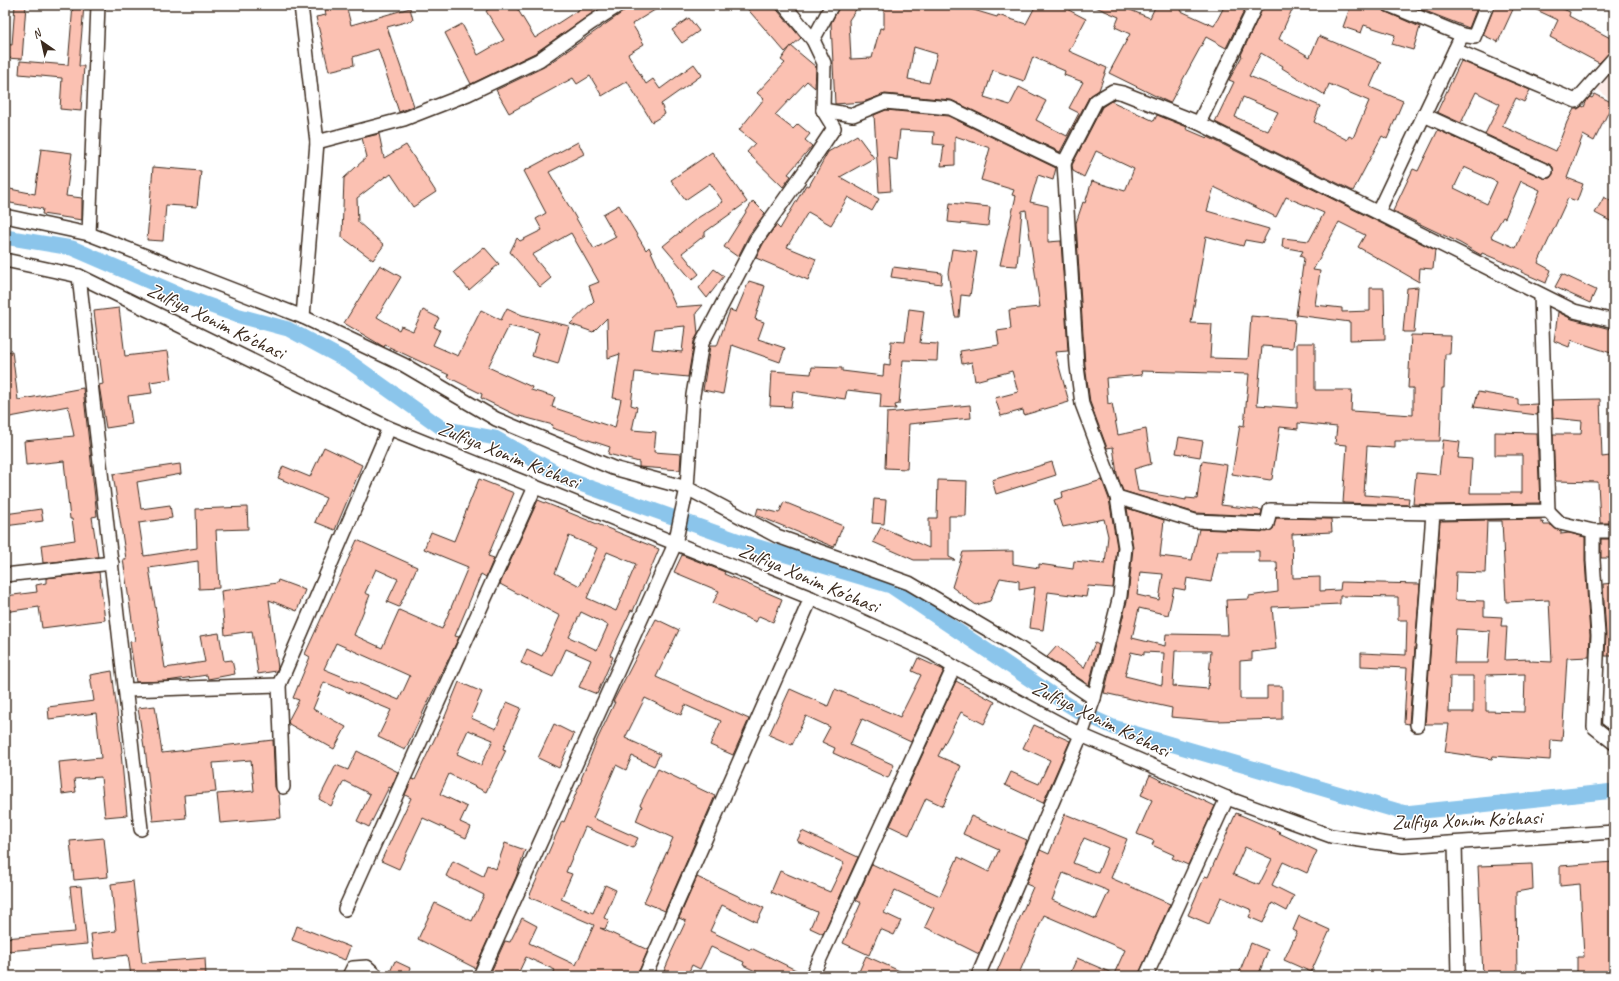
<svg xmlns="http://www.w3.org/2000/svg" width="1619" height="981" font-family="Caveat,sans-serif">
<style>
.built{fill:#feece8}
.lines{fill:none;stroke-linecap:round;stroke-linejoin:round}
.canal{stroke:#8bc5eb;stroke-width:15}
.building{fill:#fbc1b2;stroke:#3b2a1e;fill-rule:evenodd}
.minor-casing{stroke:#3b2a1e;stroke-width:16}
.minor{stroke:#fff;stroke-width:13}
.labels{text-anchor:middle;dominant-baseline:central;stroke-width:3;stroke-linejoin:round;paint-order:stroke}
.street-label{font-size:20px;fill:#3b2a1e;stroke:#fff}
</style>
<rect width="100%" height="100%" fill="#fff"/>
<filter id="ink" filterUnits="userSpaceOnUse"><feTurbulence type="fractalNoise" baseFrequency=".025" numOctaves="2"/><feDisplacementMap in="SourceGraphic" scale="8" xChannelSelector="R" yChannelSelector="G"/><feConvolveMatrix kernelMatrix="1 2 1 2 8 2 1 2 1" color-interpolation-filters="sRGB"/></filter>
<g filter="url(#ink)">
<polygon class="built" points="1614,70 1614,104 1598,89"/>
<g class="lines">
<polyline class="canal" points="5,237 72,248 183,296 236,315 288,329 351,363 442,428 495,438 569,480 745,543 891,586 1056,697 1078,711 1113,727 1405,813 1614,791"/>
</g>
<g class="building">
<polygon points="15,5 26,5 22,59 5,58 5,44 12,45"/>
<polygon points="73,5 84,5 79,66 84,66 81,111 60,109 62,78 19,74 20,61 68,65"/>
<polygon points="324,5 346,5 351,25 410,8 413,20 387,27 414,106 399,112 378,49 353,57 354,65 329,71 316,17 326,15"/>
<polygon points="496,5 515,5 535,38 586,5 604,5 535,53 471,84 445,33 462,24 478,55 504,40 486,11"/>
<polygon points="627,5 663,5 632,24 644,44 628,54 646,84 653,79 660,89 694,64 702,75 661,104 665,114 652,122 627,81 602,96 590,76 577,84 573,78 509,113 496,90 544,67 623,12"/>
<polygon points="744,5 773,5 801,38 785,52"/>
<path d="M840,5H859L849,20L851,59L872,58L880,28L884,29V5H957L997,17L998,15L1026,24L1036,5H1059L1086,19L1069,51L1107,68L1099,90L1089,97L1060,152L951,100L885,94L863,102L835,104L831,23ZM914,47L937,54L929,83L908,79ZM1033,57L1065,71L1064,75L1083,82L1069,108L1079,113L1067,136L1036,120L1046,101L1019,87L1010,105L984,97L993,70L1024,81Z"/>
<polygon points="1091,5 1118,5 1150,18 1156,5 1184,5 1181,11 1214,26 1225,5 1247,5 1226,48 1206,37 1170,103 1109,73 1130,34 1115,27 1119,17"/>
<path d="M1264,5H1294L1279,39L1310,57L1319,36L1381,62L1370,87L1403,101L1387,139L1382,136L1353,191L1215,122L1234,82L1229,80L1242,56L1241,55ZM1261,53L1283,66L1282,68L1325,95L1329,84L1369,101L1353,138L1349,136L1347,140L1314,122L1320,106L1249,76ZM1243,97L1278,112L1268,131L1235,117Z"/>
<polygon points="1351,5 1381,5 1382,10 1386,12 1420,27 1413,50 1392,44 1395,35 1364,25 1361,33 1343,27"/>
<polygon points="1410,5 1478,5 1469,28"/>
<polygon points="1495,5 1515,5 1498,42 1483,35"/>
<polygon points="1526,5 1554,5 1570,12 1569,16 1614,40 1614,45 1611,51 1599,63 1550,37 1558,20"/>
<polygon points="689,18 699,31 682,43 672,30"/>
<polygon points="791,46 816,67 815,88 807,81 775,115 793,129 798,124 810,134 805,140 812,146 788,174 791,176 783,187 747,152 755,143 739,130 764,99 757,93 785,63 781,60"/>
<path d="M1461,61L1530,90L1524,102L1516,98L1502,126L1556,151L1567,122L1574,109H1578L1582,106L1584,107L1587,100L1590,97L1592,98L1595,94L1613,103L1594,141L1583,135L1567,178L1583,184L1577,201L1568,198L1538,263L1551,270L1546,283L1521,272L1522,270L1482,253L1481,255L1460,243L1393,211L1413,169L1418,171L1438,130L1543,178H1550L1553,174V167L1549,164L1485,134L1500,104L1476,92L1461,123L1437,112ZM1464,167L1497,182L1487,204L1454,188ZM1521,181L1540,190L1516,248L1491,237L1503,217L1505,218Z"/>
<polygon points="1111,101 1154,121 1157,115 1187,127 1186,129 1207,138 1208,137 1435,250 1433,269 1420,268 1419,282 1358,247 1365,235 1339,222 1313,270 1320,271 1315,305 1342,308 1342,312 1370,311 1370,288 1384,288 1385,339 1350,340 1350,322 1296,315 1304,258 1300,256 1303,251 1282,247 1283,238 1309,241 1324,213 1286,197 1276,217 1214,187 1207,211 1269,229 1262,243 1245,240 1243,246 1206,236 1191,323 1212,324 1210,358 1248,359 1251,316 1295,320 1293,348 1262,346 1257,405 1297,408 1297,343 1315,343 1315,390 1352,390 1351,411 1413,415 1413,388 1408,388 1411,335 1451,336 1450,354 1445,354 1444,388 1442,388 1440,441 1395,441 1395,448 1367,446 1364,495 1409,498 1408,505 1343,503 1347,445 1335,444 1337,427 1298,423 1298,429 1280,427 1272,479 1270,480 1232,474 1240,425 1244,426 1249,374 1141,371 1142,375 1106,378 1108,404 1112,403 1118,435 1146,429 1151,464 1134,469 1138,491 1186,500 1186,498 1197,499 1202,461 1227,465 1221,505 1262,510 1261,516 1196,513 1123,491 1117,474 1113,447 1107,448 1090,402 1085,365 1076,223 1083,202 1085,203 1092,181 1125,191 1134,169 1096,151 1084,177 1073,171 1072,165 1102,107"/>
<polygon points="886,110 948,116 1056,168 1053,180 1038,175 1030,202 1048,206 1048,242 1061,241 1068,351 1055,352 1069,402 1024,415 1023,410 1001,416 995,398 1018,392 1012,371 975,381 972,362 962,364 960,351 999,345 997,331 1011,329 1009,310 1040,307 1026,210 1022,211 1017,266 1000,265 1016,196 1012,195 1014,190 981,180 990,148 955,136 955,165 941,166 944,145 933,144 934,132 900,130 897,160 889,158 891,191 879,192 874,115"/>
<polygon points="379,134 384,158 406,145 436,192 413,207 391,174 387,177 386,176 357,198 358,222 384,245 373,260 342,237 344,178 367,157 362,138"/>
<polygon points="857,135 874,158 840,177 879,199 872,211 848,197 831,225 808,212 787,247 816,259 808,280 756,258 763,244 776,225 780,229 806,185 809,186 828,152"/>
<path d="M578,142L584,154L549,172L594,249L616,237L603,214L619,205L646,250L649,247L676,307L703,305L696,313L698,334L694,341L688,377L635,372L631,405L637,407L632,430L656,432L654,452L681,454L680,470L639,467V462L608,454L610,447L552,428L553,425L516,415L481,398L482,394L448,377L449,375L385,345L384,347L344,323L380,265L401,277L377,317L399,330L401,326L413,331L423,310L439,318L434,327L440,330L433,345L458,356L481,310L501,320L507,308L522,315L569,326L558,364L532,356L539,333L509,326L488,367L532,387L531,390L555,397L552,407L615,428L621,399L613,398L620,354L608,358L607,318L593,332L570,324L594,301L589,286L599,282L571,233L532,255L551,278L540,287L510,252L517,238L520,241L542,230L536,219L546,213L524,171ZM685,326L682,352L652,349L655,329Z"/>
<polygon points="41,149 72,153 66,196 82,198 82,220 42,214 43,209 5,202 5,188 35,194"/>
<polygon points="712,152 747,202 705,232 705,235 682,253 699,274 692,280 663,246 696,219 723,202 710,183 685,200 671,180"/>
<polygon points="153,167 201,171 197,207 166,205 163,241 147,240"/>
<polygon points="1604,197 1614,203 1614,223 1595,213"/>
<polygon points="753,201 765,213 749,235 738,257 724,247"/>
<polygon points="950,203 990,207 988,226 948,222"/>
<polygon points="484,247 499,264 469,290 454,272"/>
<polygon points="952,249 977,252 970,296 961,295 959,317 955,317 948,273"/>
<polygon points="893,267 942,273 941,284 891,277"/>
<polygon points="714,269 724,276 707,298 699,288"/>
<polygon points="1562,274 1596,290 1590,303 1555,287"/>
<polygon points="749,281 765,286 755,319 764,322 758,339 785,348 780,362 732,345 723,394 703,390 710,346 717,346 730,310 736,312"/>
<polygon points="1418,287 1414,332 1403,332 1407,288"/>
<polygon points="119,308 125,356 168,351 172,379 150,382 152,393 128,396 132,424 106,428 99,385 103,384 94,311"/>
<polygon points="909,309 924,311 920,343 938,344 937,361 903,360 899,404 895,405 896,409 880,408 881,394 847,390 845,399 793,391 791,407 770,406 772,371 811,374 812,367 842,368 842,371 883,376 884,364 890,365 891,341 905,342"/>
<polygon points="1558,312 1572,319 1614,330 1614,354 1571,340 1569,347 1554,341"/>
<polygon points="12,351 18,400 83,388 97,516 92,517 98,557 43,563 41,545 75,540 72,519 70,519 64,461 26,465 24,441 74,436 68,406 5,418 5,352"/>
<polygon points="1478,392 1518,399 1518,405 1537,404 1537,415 1474,407"/>
<polygon points="1600,399 1602,457 1610,456 1611,482 1614,481 1614,523 1600,523 1598,482 1555,481 1553,434 1581,434 1582,421 1553,418 1552,400"/>
<polygon points="970,405 971,418 909,424 907,469 885,468 887,413"/>
<polygon points="1495,432 1537,433 1540,503 1433,505 1413,504 1416,473 1439,475 1443,440 1460,442 1458,458 1472,459 1470,493 1522,493 1522,455 1495,455"/>
<polygon points="1179,437 1203,441 1200,457 1176,453"/>
<polygon points="324,447 362,465 335,530 315,522 326,498 278,478 283,466 310,477"/>
<polygon points="1052,462 1056,475 996,494 992,480"/>
<polygon points="180,464 181,474 137,482 141,509 170,505 172,518 139,523 144,556 197,548 196,509 247,507 248,529 216,530 219,588 199,589 198,561 149,568 165,668 205,662 200,636 219,633 224,661 232,660 235,674 208,679 207,675 167,681 136,682 130,642 135,641 123,559 126,559 113,474"/>
<path d="M479,479L514,493L488,556L494,558L486,577L481,574L455,636L459,637L405,750L378,737L391,710L324,682L313,709L346,727L334,749L289,724L288,721L299,700L293,698L310,657L305,654L357,540L417,567L399,607L387,602L398,579L376,569L365,593L370,595L354,635L382,648L399,610L442,629L468,567L424,549L431,532L454,541ZM336,643L410,676L399,700L324,669Z"/>
<polygon points="938,480 967,481 966,516 949,516 949,557 955,560 914,560 873,542 881,527 929,548 929,518 937,518"/>
<polygon points="1102,480 1109,499 1117,547 1113,588 1088,586 1086,597 1048,592 1043,630 1030,628 1035,587 1019,590 1019,581 1000,578 990,601 976,605 952,587 963,552 1013,551 1013,564 1039,568 1039,564 1073,569 1074,561 1105,564 1108,536 1104,519 1063,527 1054,500 1063,497 1062,492"/>
<polygon points="874,499 886,500 884,524 872,523"/>
<path d="M538,500L659,549L633,611L631,610L610,655L613,657L597,694L579,687L591,660L566,649L553,677L521,663L527,649L542,656L560,616L500,584ZM569,536L597,548L580,586L555,573ZM607,552L636,564L616,611L587,598ZM581,612L608,625L597,650L569,637Z"/>
<polygon points="784,502 843,526 834,547 756,515 758,508 779,513"/>
<path d="M1127,508L1164,520L1160,556L1192,560L1199,529L1267,532L1273,529L1276,518L1331,519L1332,532L1292,534L1293,578L1320,577V591L1340,590L1341,582L1420,584L1409,724L1404,723L1407,668L1361,666V653L1406,655L1407,620H1398V597L1340,596V604L1272,607L1276,649L1252,652V660L1240,661V699H1267V686H1282V719L1217,721L1171,717L1172,708L1104,693L1128,597L1133,548ZM1218,551H1259V562H1277L1278,592L1249,596V599L1226,600L1228,635L1166,634L1165,646L1132,638L1139,608L1168,615L1174,588L1185,590L1187,578L1211,582ZM1140,572L1163,574L1159,600L1137,595ZM1175,651H1211L1208,689L1173,686ZM1131,652L1144,655V652L1164,653L1162,685L1125,676Z"/>
<polygon points="41,509 43,521 5,526 5,514"/>
<path d="M1541,519V523L1543,522L1544,525H1551L1561,531V534L1569,533L1585,537V561L1590,635L1589,657L1567,658L1562,741L1551,740L1550,760L1493,756L1492,759L1445,752L1449,724H1425L1440,521ZM1487,521H1502L1506,602L1549,600L1552,662L1530,661V659L1505,660L1507,626H1501L1502,617L1484,616V601L1455,600L1456,572L1485,573ZM1456,629L1490,631L1488,663H1454ZM1525,674L1524,712L1486,711V675ZM1450,676H1473V712H1449Z"/>
<rect x="1601" y="539" width="13" height="19"/>
<polygon points="682,555 725,572 724,574 782,599 773,622 759,616 756,622 713,603 719,591 674,572"/>
<polygon points="99,572 105,620 42,628 39,607 5,612 5,596 37,592 36,585 46,583 46,578"/>
<polygon points="278,580 305,590 297,611 269,600 278,668 276,671 258,674 252,631 225,635 221,591 277,583"/>
<polygon points="1614,583 1614,656 1605,656 1606,635 1603,584"/>
<polygon points="656,619 679,630 656,677 749,719 733,755 710,745 721,721 685,705 681,715 645,698 625,738 660,754 654,766 632,756 626,770 616,765 593,818 638,838 633,848 585,827 566,872 572,874 561,899 593,913 605,885 616,890 604,918 609,920 605,929 600,928 648,950 637,976 552,976 555,970 526,957 517,976 494,976 490,974 505,941 510,942 522,918 537,926 529,943 576,965 594,925 529,897 562,821 564,822 582,779 581,779 597,740 615,702 613,702"/>
<polygon points="1095,643 1099,645 1089,685 1047,657 1057,646 1084,668"/>
<polygon points="918,658 944,670 911,742 862,719 850,745 894,765 888,778 833,753 835,748 822,742 830,727 806,716 792,745 769,735 790,689 828,706 835,689 900,717 921,675 912,671"/>
<polygon points="112,671 122,752 121,753 127,815 105,817 101,777 74,779 76,792 62,794 59,762 101,758 96,713 49,719 48,707 94,701 90,675"/>
<polygon points="956,681 995,702 984,724 961,712 938,756 961,766 943,806 926,798 909,835 890,826"/>
<path d="M459,682L482,692L471,718L496,729L507,702L521,708L503,749L506,750L486,792L449,774L440,794L467,807L460,822L471,827L466,838L423,818L399,869L381,861L411,798L405,795L412,779L415,780L444,719ZM468,730L493,740L481,765L457,754Z"/>
<polygon points="155,706 162,753 273,740 275,787 279,794 281,818 220,823 217,794 254,791 251,760 213,763 216,792 184,795 186,818 153,821 145,747 144,747 138,708"/>
<polygon points="554,724 574,734 559,768 538,758"/>
<polygon points="1034,725 1070,741 1043,803 1005,785 1011,772 1039,784 1050,760 1023,748"/>
<polygon points="357,751 398,772 391,788 389,787 369,827 357,821 370,794 344,781 331,806 319,799 336,765 348,770"/>
<polygon points="658,769 715,796 665,911 644,902 673,838 636,821 642,806 640,805"/>
<polygon points="1150,775 1215,806 1188,865 1172,858 1174,855 1152,845 1154,841 1137,834 1152,800 1141,795"/>
<path d="M1236,813L1280,832L1279,833L1317,851L1307,873L1283,862L1272,885L1294,896L1287,911L1272,903L1263,923L1249,917L1252,910L1221,897L1209,924L1188,915L1205,876L1208,877ZM1245,847L1272,859L1259,885L1233,874Z"/>
<path d="M1065,814L1127,839L1111,878L1170,904L1138,976H1069L1077,958L1114,974L1125,950L1044,915L1018,976H995L1033,887L1026,884L1040,850L1049,854ZM1084,838L1108,848L1098,873L1073,863ZM1063,873L1109,891L1096,919L1052,900Z"/>
<polygon points="971,816 1027,840 979,954 925,927 934,908 895,890 884,913 901,921 894,935 880,929 869,955 843,943 861,903 856,900 872,864 940,896 958,857 989,872 999,850 963,834"/>
<polygon points="802,831 858,857 823,934 810,928 817,912 771,892 780,871 830,892 844,863 797,841"/>
<polygon points="104,838 108,877 74,880 70,841"/>
<polygon points="505,843 525,850 516,877 475,968 418,939 435,903 472,921 484,895 446,876 453,861 483,876 487,865 496,869"/>
<polygon points="1614,862 1614,976 1577,976 1577,957 1584,957 1580,884 1560,886 1560,866"/>
<polygon points="1532,864 1533,889 1516,892 1517,976 1483,976 1478,866"/>
<polygon points="697,877 764,908 757,922 722,905 710,931 750,950 751,948 804,974 804,976 765,976 743,965 744,962 711,947 700,969 692,965 687,976 662,976 671,955 670,955 686,921 679,918"/>
<polygon points="133,881 142,963 205,958 206,976 131,976 128,955 94,959 91,934 116,931 111,884"/>
<polygon points="81,886 87,944 7,951 5,938 75,932 70,887"/>
<polygon points="1299,916 1330,930 1311,972 1284,960 1297,932 1293,930"/>
<polygon points="297,926 350,947 345,960 292,940"/>
<polygon points="1251,943 1268,950 1258,976 1238,976"/>
<polygon points="866,956 911,976 857,976"/>
<polygon points="395,961 410,968 406,976 388,976"/>
</g>
<g class="lines">
<g class="minor-casing">
<g id="minor">
<polyline points="301,5 317,142 303,317"/>
<polyline points="1389,5 1462,35"/>
<polyline points="813,40 832,5"/>
<polyline points="1455,50 1576,101 1614,58"/>
<polyline points="823,110 853,115 885,102 950,108 1064,163 1077,366 1082,404 1117,497 1125,547 1120,596 1094,698 1081,735 978,976"/>
<polyline points="1424,115 1546,171"/>
<polyline points="1199,123 1256,5"/>
<polyline points="317,142 404,119 468,94 539,60 591,23 619,5"/>
<polyline points="1064,163 1096,101 1113,91 1123,93 1199,123 1574,311 1614,321"/>
<polyline points="1378,212 1462,35 1474,37 1487,5"/>
<polyline points="5,216 89,234 303,317 404,365 496,419 613,468 687,488 777,536 909,583 1019,648 1094,698"/>
<polyline points="89,234 98,5"/>
<polyline points="5,260 79,276 389,428 811,598 932,653 954,667 1081,735 1227,798 1331,836 1403,846 1614,832"/>
<polyline points="79,276 141,829"/>
<polyline points="1117,497 1195,521 1267,524 1270,510 1433,513"/>
<polyline points="1548,511 1560,523 1593,531 1593,560 1598,635 1594,727 1614,743"/>
<polyline points="1593,531 1614,531"/>
<polyline points="5,575 112,563"/>
<polyline points="126,690 279,685"/>
<polyline points="1417,725 1433,513 1548,511 1541,295"/>
<polyline points="283,787 279,685 389,428"/>
<polyline points="1455,843 1458,976"/>
<polyline points="345,909 535,487"/>
<polyline points="349,976 353,968 367,967 377,976"/>
<polyline points="480,976 675,544 687,488 693,395 702,343 756,240 816,155 834,128 823,110 824,63 813,40 784,5"/>
<polyline points="645,976 811,598"/>
<polyline points="812,976 954,667"/>
<polyline points="1146,976 1227,798"/>
</g>
</g>
<use href="#minor" class="minor"/>
</g>
</g>
<g class="labels">
<g class="street-label">
<text transform="translate(216 321) rotate(26)">Zulfiya Xonim Ko'chasi</text>
<text transform="translate(509 455) rotate(22)">Zulfiya Xonim Ko'chasi</text>
<text transform="translate(809 578) rotate(23)">Zulfiya Xonim Ko'chasi</text>
<text transform="translate(1101 719) rotate(26)">Zulfiya Xonim Ko'chasi</text>
<text transform="translate(1467 820) rotate(-2)">Zulfiya Xonim Ko'chasi</text>
</g>
</g>
<rect width="1619" height="981" fill="none" stroke="#fff" stroke-width="20"/>
<rect x="10" y="10" width="1599" height="961" fill="none" stroke="#3b2a1e" stroke-width="1.5" filter="url(#ink)"/>
<g transform="translate(42 42) rotate(326)" stroke="#ffffff" stroke-width="3" paint-order="stroke">
<path d="M0-3L7 15L0 10L-7 15Z" fill="#3b2a1e"/>
<text y="-6" font-size="11" font-weight="bold" text-anchor="middle" fill="#3b2a1e">N</text>
</g>
</svg>
